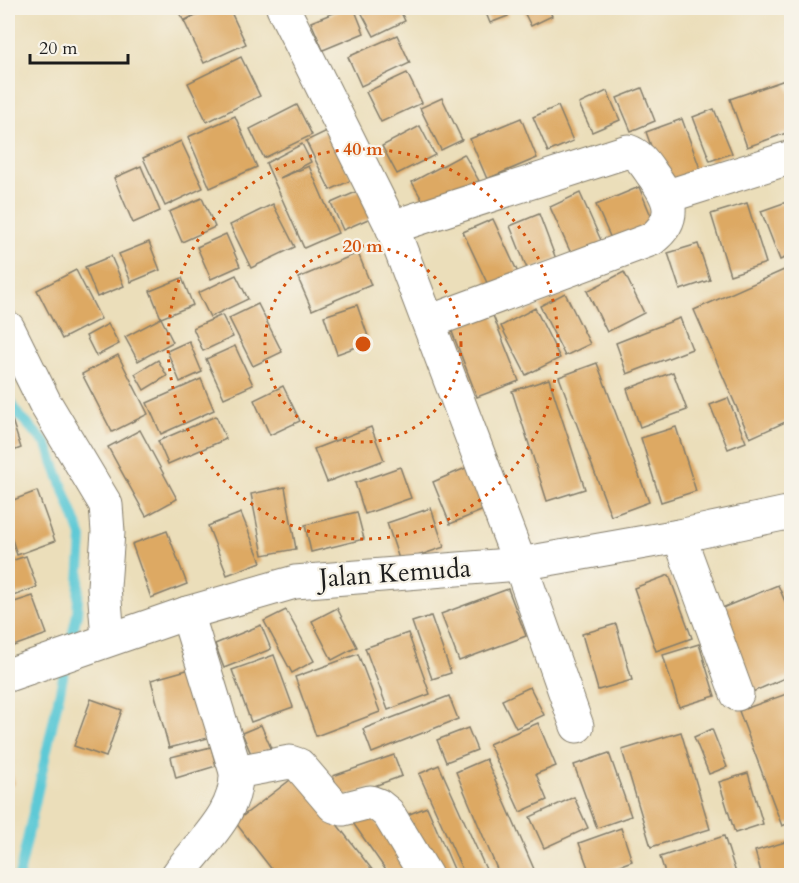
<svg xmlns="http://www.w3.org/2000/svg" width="799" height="883" font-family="Cardo,serif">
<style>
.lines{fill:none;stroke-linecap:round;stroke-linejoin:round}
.stream{stroke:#5dc9d6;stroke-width:10}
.building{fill:#dda963}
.minor-casing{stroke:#847d6b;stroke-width:35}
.minor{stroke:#fff;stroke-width:33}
.ring{fill:none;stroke:#d4530e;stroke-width:3;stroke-dasharray:3 6}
.labels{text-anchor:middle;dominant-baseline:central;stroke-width:4.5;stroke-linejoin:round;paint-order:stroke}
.street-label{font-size:26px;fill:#1c1c1c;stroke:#f7f3e8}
.centre{fill:#d4530e;stroke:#f7f3e8;stroke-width:3}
.ring-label{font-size:18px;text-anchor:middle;font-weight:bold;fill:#d4530e;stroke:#f7f3e8;stroke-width:4.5;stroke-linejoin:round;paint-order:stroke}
</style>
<rect width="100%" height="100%" fill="#f7f3e8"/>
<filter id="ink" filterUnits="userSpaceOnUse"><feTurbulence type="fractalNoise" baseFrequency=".0167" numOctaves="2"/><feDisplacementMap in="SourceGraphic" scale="12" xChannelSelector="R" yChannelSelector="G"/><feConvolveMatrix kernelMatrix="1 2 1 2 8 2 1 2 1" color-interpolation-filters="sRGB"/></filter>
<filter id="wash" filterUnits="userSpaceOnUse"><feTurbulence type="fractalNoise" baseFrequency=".008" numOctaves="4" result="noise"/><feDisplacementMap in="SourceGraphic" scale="24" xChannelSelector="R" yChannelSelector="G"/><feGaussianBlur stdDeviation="1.35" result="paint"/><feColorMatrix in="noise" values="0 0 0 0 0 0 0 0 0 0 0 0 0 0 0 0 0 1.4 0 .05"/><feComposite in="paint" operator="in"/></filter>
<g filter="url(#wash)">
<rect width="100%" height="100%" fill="#ebdeba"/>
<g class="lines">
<polyline class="stream" points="8,395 16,412 47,445 82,538 77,614 19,876"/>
</g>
<g id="blocks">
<g class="building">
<polygon points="176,8 207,8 184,21"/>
<polygon points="214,8 229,8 246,44 204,63 184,21"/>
<polygon points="346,8 354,8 364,33 323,50 311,22"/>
<polygon points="359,8 399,8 405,21 374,36"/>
<polygon points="484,8 505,8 508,16 490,23"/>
<polygon points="522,8 548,8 552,16 531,26"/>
<polygon points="397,35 410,63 361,86 348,57"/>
<polygon points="241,57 260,96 207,122 188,83"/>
<polygon points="407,73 422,103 381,122 366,92"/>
<polygon points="785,80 792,99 792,131 747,147 730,99"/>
<polygon points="642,88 655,121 631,131 617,98"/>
<polygon points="607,91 620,120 592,132 579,104"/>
<polygon points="442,98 462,140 441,150 420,108"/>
<polygon points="297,105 312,135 264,158 250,129"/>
<polygon points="558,106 573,141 548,152 533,117"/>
<polygon points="714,109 732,153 710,161 693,117"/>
<polygon points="235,116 257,167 210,188 188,137"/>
<polygon points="521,118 537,158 487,179 470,139"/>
<polygon points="682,119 702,174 666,188 646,132"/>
<polygon points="420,126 435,155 397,174 382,146"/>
<polygon points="329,130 352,180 330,190 306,141"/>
<polygon points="181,141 203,188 165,206 143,158"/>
<polygon points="302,144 311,162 280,178 309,166 338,233 304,248 266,163"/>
<polygon points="464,154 479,181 428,210 412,182"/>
<polygon points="141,166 160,211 133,223 114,178"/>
<polygon points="639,187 654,223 612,241 596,205"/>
<polygon points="363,189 375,216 343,230 331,203"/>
<polygon points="580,193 604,247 574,260 550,207"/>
<polygon points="202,198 215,227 182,242 169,212"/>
<polygon points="792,200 792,255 780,260 761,211"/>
<polygon points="747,203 766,263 730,275 711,214"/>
<polygon points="273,204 295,247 251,268 230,225"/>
<polygon points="539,214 556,259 528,271 510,226"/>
<polygon points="493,219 518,273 489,287 463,232"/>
<polygon points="226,234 240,266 211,279 197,247"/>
<polygon points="149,242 160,270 131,282 119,254"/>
<polygon points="698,244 710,280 680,290 668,253"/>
<polygon points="358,253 371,285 312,310 298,278"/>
<polygon points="111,256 124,286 97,297 85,267"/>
<polygon points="76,270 101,319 62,339 37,290"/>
<polygon points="784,270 792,287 792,419 750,438 694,310"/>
<polygon points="624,272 644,313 607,332 587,291"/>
<polygon points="236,275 248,299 210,317 198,293"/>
<polygon points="182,278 193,305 161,318 150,291"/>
<polygon points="565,293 590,344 565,356 540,306"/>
<polygon points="258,304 282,352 253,366 229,318"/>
<polygon points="357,305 370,342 337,354 324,316"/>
<polygon points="535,308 560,358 526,375 501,326"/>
<polygon points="492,313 519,381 477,397 451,329"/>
<polygon points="222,315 233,337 203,351 193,328"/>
<polygon points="161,318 173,342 138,361 125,337"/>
<polygon points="680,318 692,349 627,374 616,343"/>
<polygon points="108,324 119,344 96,356 86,336"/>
<polygon points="189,341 202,372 180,382 167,351"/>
<polygon points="235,346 253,385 224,398 206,359"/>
<polygon points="118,355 148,414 112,432 82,374"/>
<polygon points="158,360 167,376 144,390 135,374"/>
<polygon points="597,363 649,502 611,516 559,377"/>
<polygon points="673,372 687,410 640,427 627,389"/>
<polygon points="201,379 214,410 161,434 147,403"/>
<polygon points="549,379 585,489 547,501 512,391"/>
<polygon points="283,386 300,421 270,435 254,400"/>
<polygon points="728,398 746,442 728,449 710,405"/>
<polygon points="216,416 226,439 168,464 158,441"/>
<polygon points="12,420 21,448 8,453 8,422"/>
<polygon points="371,427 384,460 327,482 314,449"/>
<polygon points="676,427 696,491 661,502 641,438"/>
<polygon points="140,430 177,499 146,516 108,447"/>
<polygon points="475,464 493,506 450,524 433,482"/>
<polygon points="400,467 411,498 365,514 355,483"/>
<polygon points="285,487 296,549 263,555 251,494"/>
<polygon points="37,491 55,541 17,555 8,527 8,502"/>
<polygon points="431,508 444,547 400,562 387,523"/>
<polygon points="357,512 364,539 311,552 305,525"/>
<polygon points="241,513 261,562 227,575 208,526"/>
<polygon points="167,531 187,584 151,598 132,544"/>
<polygon points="26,556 37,587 8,598 8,562"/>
<polygon points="669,575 692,638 656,651 634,588"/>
<polygon points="778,585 792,618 792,675 750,693 715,611"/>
<polygon points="508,589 526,636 459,661 441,614"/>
<polygon points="33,596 47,634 8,648 8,604"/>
<polygon points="337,608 357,647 332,660 312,621"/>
<polygon points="286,610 314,661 292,673 264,621"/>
<polygon points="431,616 451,673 432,679 412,622"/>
<polygon points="616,624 632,680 598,690 582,634"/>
<polygon points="261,625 271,649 224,668 215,644"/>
<polygon points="408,633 430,694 388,710 365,648"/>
<polygon points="699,644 715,696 679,707 663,655"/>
<polygon points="358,654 380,712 316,736 295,677"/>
<polygon points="274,655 293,707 251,722 232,670"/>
<polygon points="194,668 212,737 169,748 151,680"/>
<polygon points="530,687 544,715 516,728 502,700"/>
<polygon points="792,692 792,822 782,826 739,711"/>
<polygon points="449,696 458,719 372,753 363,729"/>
<polygon points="91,699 122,710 106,757 74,746"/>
<polygon points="538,723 556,766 536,774 547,800 520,812 489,744"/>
<polygon points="261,725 271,748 252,756 242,733"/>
<polygon points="468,728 477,750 446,762 437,740"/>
<polygon points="712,729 727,767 709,774 694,737"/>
<polygon points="681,732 710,829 651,847 622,750"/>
<polygon points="211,747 216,766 176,778 171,757"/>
<polygon points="609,753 631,816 597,828 574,765"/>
<polygon points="394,755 402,776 341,798 333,776"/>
<polygon points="486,759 537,876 500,876 456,772"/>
<polygon points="8,764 15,784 8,787"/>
<polygon points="439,765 489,876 465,876 419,774"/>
<polygon points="748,773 763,824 735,833 719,782"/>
<polygon points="298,774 377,876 277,876 235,822"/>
<polygon points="574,797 588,828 544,848 530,817"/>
<polygon points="427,807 457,876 433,876 407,815"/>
<polygon points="369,812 413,876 390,876 353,823"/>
<polygon points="621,828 632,861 591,876 579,843"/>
<polygon points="724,836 737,876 666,876 660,857"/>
<polygon points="792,840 792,876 762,876 755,851"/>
</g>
</g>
</g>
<g filter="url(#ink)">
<use href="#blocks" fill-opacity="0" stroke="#847d6b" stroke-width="1.5"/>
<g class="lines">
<g class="minor-casing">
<g id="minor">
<polyline points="283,8 392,227 520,564 577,726"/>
<polyline points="668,196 792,157"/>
<path d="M392,227L628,151C640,155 645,164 652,174C669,197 680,217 652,239L429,322"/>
<polyline points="8,328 45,403 106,505 108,532 104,587 108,639"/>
<polyline points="679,536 737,694"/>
<polyline points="8,675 187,613 295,582 520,564 679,536 792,512"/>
<polyline points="236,772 290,762 299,765 334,806 343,809 370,802 378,805 388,813 426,876"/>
<path d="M177,876C199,844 238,814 236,772L187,613"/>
</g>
</g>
<use href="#minor" class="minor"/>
</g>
</g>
<g class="ring">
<circle cx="363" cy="344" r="98"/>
<circle cx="363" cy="344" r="195"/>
</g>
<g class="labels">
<g class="street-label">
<text transform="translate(395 573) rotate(-4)">Jalan Kemuda</text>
</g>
</g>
<circle cx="363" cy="344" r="9" class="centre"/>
<g class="ring-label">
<text x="363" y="155">40 m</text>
<text x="363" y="252">20 m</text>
</g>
<rect width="799" height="883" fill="none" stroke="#f7f3e8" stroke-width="30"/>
<path d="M30 54v9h98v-9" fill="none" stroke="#1c1c1c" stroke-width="3"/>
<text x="39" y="54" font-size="18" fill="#1c1c1c" stroke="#f7f3e8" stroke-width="4.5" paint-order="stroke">20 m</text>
</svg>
